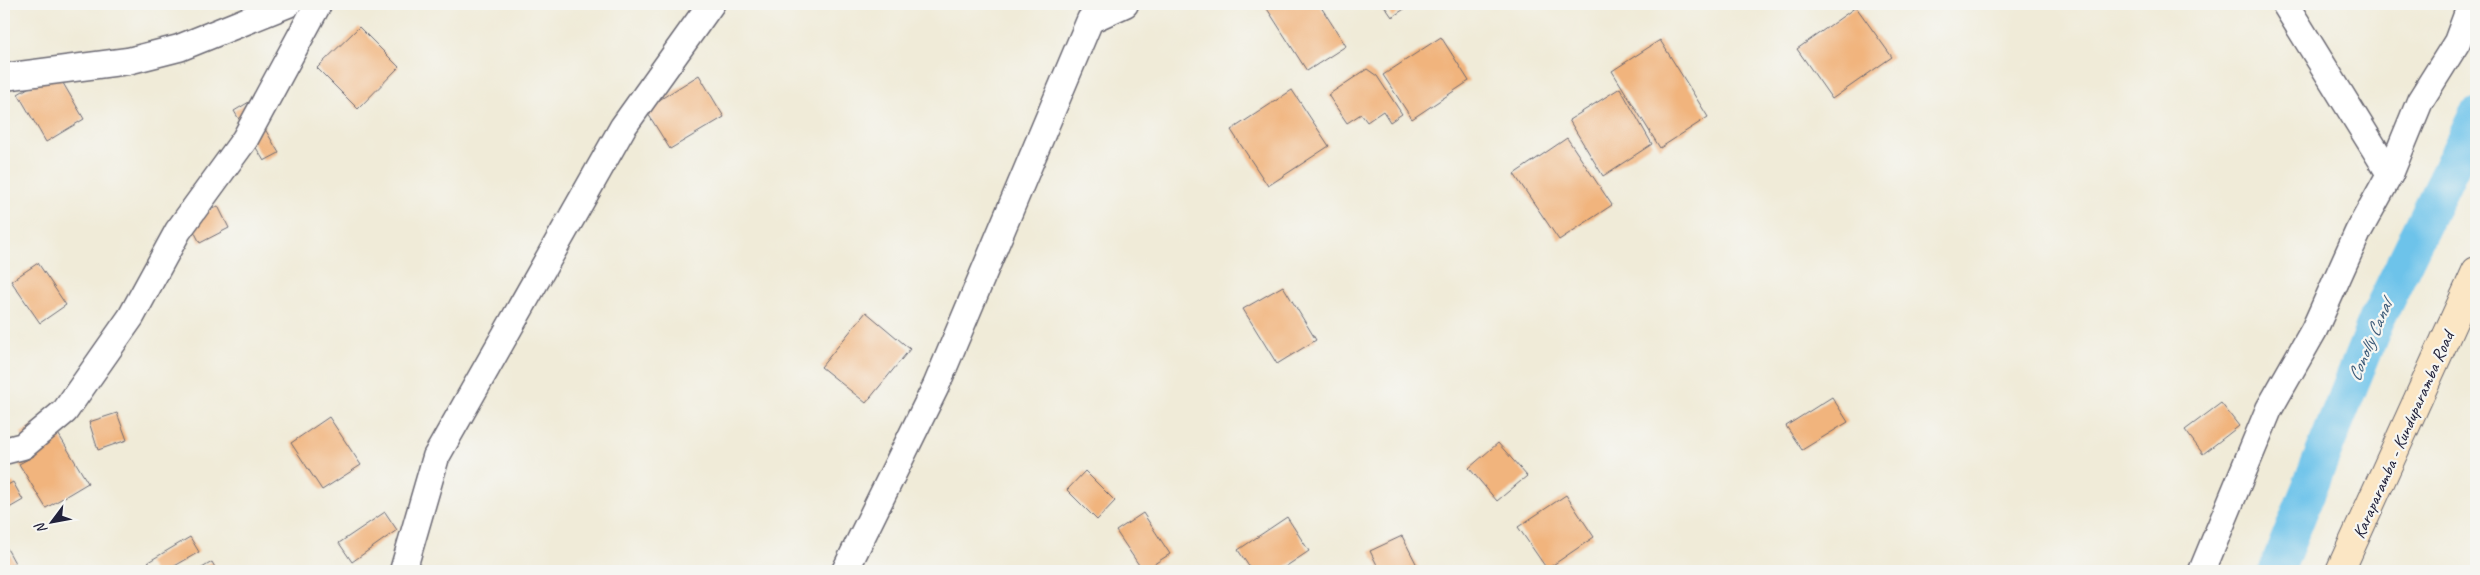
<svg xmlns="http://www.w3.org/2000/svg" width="2480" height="575" font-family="Caveat,sans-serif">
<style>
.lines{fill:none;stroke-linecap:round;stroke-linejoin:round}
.canal{stroke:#6dc3ea;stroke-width:36}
.building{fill:#f1b47d}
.minor-casing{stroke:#6a6872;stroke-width:29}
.secondary-casing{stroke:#6a6872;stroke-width:30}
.minor{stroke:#fff;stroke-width:26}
.secondary{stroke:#fbe6c4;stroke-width:28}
.labels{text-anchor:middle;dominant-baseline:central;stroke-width:4.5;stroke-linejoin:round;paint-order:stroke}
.street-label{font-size:18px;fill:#22223b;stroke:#f6f6f2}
.water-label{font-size:19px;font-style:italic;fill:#3c5a78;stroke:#f6f6f2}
</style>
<rect width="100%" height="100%" fill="#f6f6f2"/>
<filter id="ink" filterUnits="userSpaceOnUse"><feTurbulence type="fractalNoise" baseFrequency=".02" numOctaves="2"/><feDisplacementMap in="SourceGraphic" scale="10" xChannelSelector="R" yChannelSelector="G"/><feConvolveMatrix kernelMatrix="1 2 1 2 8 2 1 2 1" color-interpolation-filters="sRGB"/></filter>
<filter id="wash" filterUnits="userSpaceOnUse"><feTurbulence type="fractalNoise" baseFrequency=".0096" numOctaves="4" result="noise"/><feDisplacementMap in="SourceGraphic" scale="20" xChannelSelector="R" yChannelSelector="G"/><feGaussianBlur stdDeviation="1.12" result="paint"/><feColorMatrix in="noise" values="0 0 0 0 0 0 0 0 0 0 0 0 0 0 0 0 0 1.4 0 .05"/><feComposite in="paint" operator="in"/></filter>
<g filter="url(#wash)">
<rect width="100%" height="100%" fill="#f0ebd8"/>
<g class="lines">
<polyline class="canal" points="2276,571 2377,319 2476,116"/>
</g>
<g id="blocks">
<g class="building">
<polygon points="1264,4 1319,4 1346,46 1307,71"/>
<polygon points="1383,4 1412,4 1392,17"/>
<polygon points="1856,7 1892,57 1832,99 1797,49"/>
<polygon points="359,27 399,67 358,109 317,68"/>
<polygon points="1441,37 1469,81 1412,119 1383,75"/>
<polygon points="1660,40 1708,117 1660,148 1612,71"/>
<polygon points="1367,69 1377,76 1402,114 1390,122 1383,111 1367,122 1361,114 1347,123 1328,95"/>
<polygon points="56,71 84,119 46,142 18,94"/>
<polygon points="699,75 724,117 670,149 645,109"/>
<polygon points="1620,88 1652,144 1603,176 1569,120"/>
<polygon points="1292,90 1329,146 1268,186 1231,130"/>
<polygon points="249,102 279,153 264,161 234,111"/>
<polygon points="1567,138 1612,205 1559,240 1514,174"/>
<polygon points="218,206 229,228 200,243 189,221"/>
<polygon points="38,263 66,305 40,323 11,281"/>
<polygon points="1283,286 1316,340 1277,364 1243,309"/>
<polygon points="866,312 910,349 866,403 821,367"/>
<polygon points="1832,397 1848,422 1802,450 1786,426"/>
<polygon points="2221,403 2239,426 2203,454 2185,430"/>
<polygon points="117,413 127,440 98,450 89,422"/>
<polygon points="48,417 88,483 46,508 19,464 34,456 21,433"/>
<polygon points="329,417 361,465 322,490 291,443"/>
<polygon points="1498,443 1527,476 1497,501 1469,468"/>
<polygon points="1085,471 1115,501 1097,520 1067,490"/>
<polygon points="13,482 23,500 4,511 4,487"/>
<polygon points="1566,495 1594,537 1547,569 1518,527"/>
<polygon points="385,512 397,530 352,562 339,543"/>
<polygon points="1143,513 1170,554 1143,571 1116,531"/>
<polygon points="1287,517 1309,551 1279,571 1252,571 1238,550"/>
<polygon points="1402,536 1420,571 1380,571 1370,551"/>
<polygon points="190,537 199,552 166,571 154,571 148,562"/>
<polygon points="4,543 15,563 4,569"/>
<polygon points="212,562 217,571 197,571"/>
</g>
</g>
</g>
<g filter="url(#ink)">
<use href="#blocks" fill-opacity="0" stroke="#6a6872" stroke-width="1"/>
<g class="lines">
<g class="minor-casing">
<g id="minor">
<polyline points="2285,4 2390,174"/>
<polyline points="4,77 128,61 179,48 288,4"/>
<polyline points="4,451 23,446 65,411 131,317 178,231 245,139 318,4"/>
<polyline points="403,571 436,457 623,127 711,4"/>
<polyline points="845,571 936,386 1090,20 1125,4"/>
<polyline points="2202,571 2269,409 2314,330 2358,232 2390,174 2420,101 2457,42 2471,4"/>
</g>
</g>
<g class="secondary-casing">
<polyline id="secondary" points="2340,571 2476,271"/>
</g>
<use href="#minor" class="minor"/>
<use href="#secondary" class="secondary"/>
</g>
</g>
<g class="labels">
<g class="street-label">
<text transform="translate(2403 435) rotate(-66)">Karaparamba - Kunduparamba Road</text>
</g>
<g class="water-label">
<text transform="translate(2370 341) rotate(-67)">Conolly Canal</text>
</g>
</g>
<rect width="2480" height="575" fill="none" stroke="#f6f6f2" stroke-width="20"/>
<g transform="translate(52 522) rotate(238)" stroke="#f6f6f2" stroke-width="4" paint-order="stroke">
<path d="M0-4L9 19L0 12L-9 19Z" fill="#22223b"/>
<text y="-8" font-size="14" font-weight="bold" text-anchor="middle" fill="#22223b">N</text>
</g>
</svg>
